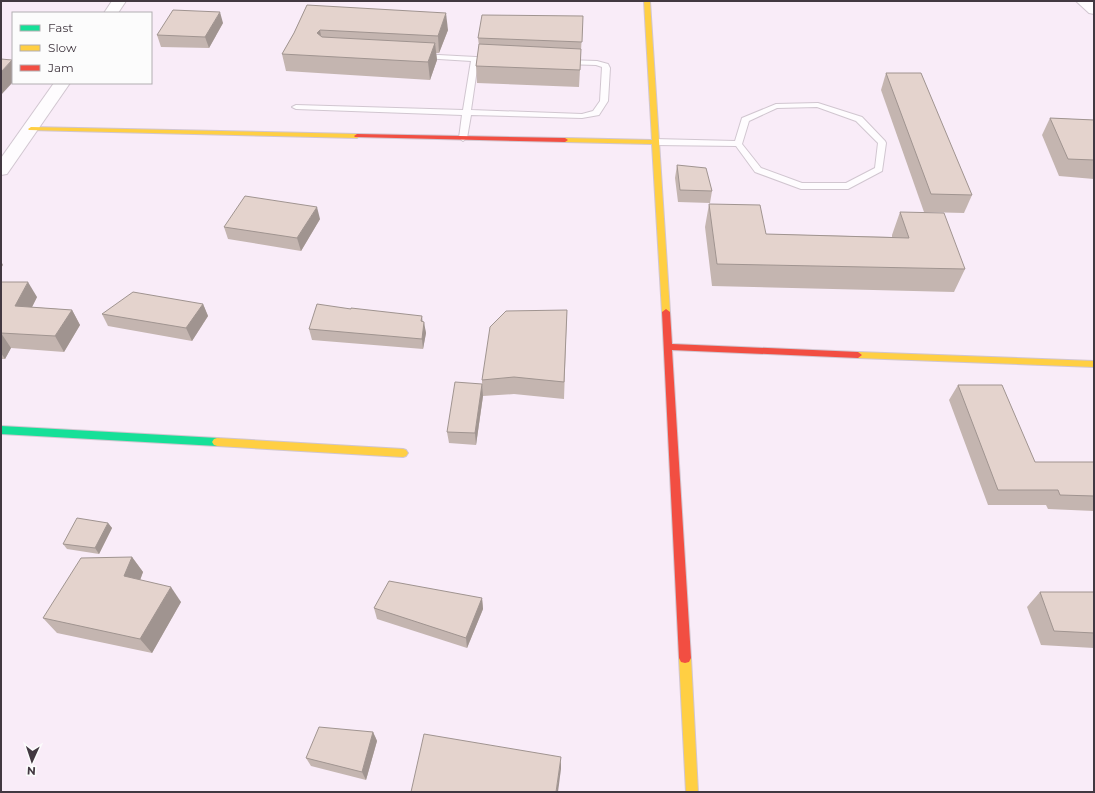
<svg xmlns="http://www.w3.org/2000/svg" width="1095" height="793" font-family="Montserrat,sans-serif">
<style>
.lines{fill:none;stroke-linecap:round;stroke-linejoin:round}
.lane-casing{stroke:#d1c6d0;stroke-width:2}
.street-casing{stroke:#d1c6d0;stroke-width:2}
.fast-casing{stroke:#d1c6d0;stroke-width:2}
.slow-casing{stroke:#d1c6d0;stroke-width:2}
.jam-casing{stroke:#d1c6d0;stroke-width:2}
.lane{fill:#fefcfe;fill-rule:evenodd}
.street{fill:#fefcfe;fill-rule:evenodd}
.fast{fill:#16e098;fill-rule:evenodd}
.slow{fill:#ffcf43;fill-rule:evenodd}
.jam{fill:#f24e42;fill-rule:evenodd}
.wall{fill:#c4b5b0}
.shaded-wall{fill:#a09490}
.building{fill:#e4d3cd;stroke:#a09490}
</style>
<rect width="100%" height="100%" fill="#f9ecf8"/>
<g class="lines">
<g class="lane-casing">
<g id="lane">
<polygon points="420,54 494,58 494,62 478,62 471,110 582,114 593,111 600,101 602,67 596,65 563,64 562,62 566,60 597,61 608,64 610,68 608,101 599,115 582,118 471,115 467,138 463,141 459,138 462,115 296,109 292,107 296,105 463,110 471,61 423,58 420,58"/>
<path d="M818,103L862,117L885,141L886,143L882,171L848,189H801L755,172L736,146L655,145L651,142L655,139L735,141L742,118L776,104ZM817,107L856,121L878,143L875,168L846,183H802L761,168L742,144L749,121L777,108Z"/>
</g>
</g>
<g class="street-casing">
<g id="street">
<polygon points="112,1 126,1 118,13 104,13"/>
<polygon points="1076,1 1092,1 1094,3 1094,14 1089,13"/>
<polygon points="54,83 70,83 7,174 1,175 1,158"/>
</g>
</g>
<g class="fast-casing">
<polygon id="fast" points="1,426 217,438 220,439 222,442 220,445 217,446 1,434"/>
</g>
<g class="slow-casing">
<g id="slow">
<polygon points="644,1 650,1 670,312 666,315 662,312 652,144 565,142 562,140 565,138 652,140"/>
<polygon points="31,127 357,134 360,136 357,138 29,130 28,129"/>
<polygon points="858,352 1094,361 1094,367 858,358 854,355"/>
<polygon points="217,438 403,449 406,450 408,453 406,456 403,457 217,446 214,445 212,442 214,439"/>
<polygon points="685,653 689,654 691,658 698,792 686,792 679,658 681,654"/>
</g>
</g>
<g class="jam-casing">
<g id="jam">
<polygon points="357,134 565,138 568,140 565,142 355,137 354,136"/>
<polygon points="666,309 670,312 672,344 858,352 862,355 858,358 672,350 691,658 689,662 685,663 681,662 679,658 662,312"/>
</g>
</g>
<use href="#lane" class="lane"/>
<use href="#street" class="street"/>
<use href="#fast" class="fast"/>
<use href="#slow" class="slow"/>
<use href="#jam" class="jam"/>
</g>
<g class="wall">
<polygon points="307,5 448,30 439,53 436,53 437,60 430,80 286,71 282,54 294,33"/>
<polygon points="223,23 209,48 161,47 157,35"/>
<polygon points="582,33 579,87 477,83 476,66 479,46 478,38"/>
<polygon points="886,73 972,195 964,213 924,212 881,90"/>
<polygon points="1050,118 1094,120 1094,179 1059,176 1042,135"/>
<polygon points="677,165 712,191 710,203 678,202 675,178"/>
<polygon points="709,204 766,234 892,237 892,235 900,212 965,269 954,292 712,286 705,227"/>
<polygon points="320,219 301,251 228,239 224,227"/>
<polygon points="1,282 37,297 32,307 72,310 80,325 64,352 11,348 5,359 1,359"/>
<polygon points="203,304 208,316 192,341 108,326 102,314"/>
<polygon points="567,310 564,399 514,394 483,396 476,445 449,443 447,432 482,384 482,380"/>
<polygon points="423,322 426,333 423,349 312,340 309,329"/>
<polygon points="958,385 1035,462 1094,462 1094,511 1048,509 1046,505 988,505 949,400"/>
<polygon points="108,523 112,528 99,554 67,549 63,544"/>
<polygon points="132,557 143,572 140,580 181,602 152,653 57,633 43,618"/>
<polygon points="1040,592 1094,592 1094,648 1041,645 1027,607"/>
<polygon points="482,598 483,609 467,648 377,619 374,608"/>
<polygon points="373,732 377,741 366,780 311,766 306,758"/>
</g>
<g class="shaded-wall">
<polygon points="220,12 223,23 209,48 205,37"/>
<polygon points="446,13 448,30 439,53 438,36"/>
<polygon points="320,30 323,48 317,33"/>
<polygon points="435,43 437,60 430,80 428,62"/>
<polygon points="12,60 13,62 13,82 1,95 1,72"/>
<polygon points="317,207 320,219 301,251 297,238"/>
<polygon points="1,261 3,265 1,268"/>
<polygon points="28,282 37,297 25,321 15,306"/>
<polygon points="203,304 208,316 192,341 186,328"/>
<polygon points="72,310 80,325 64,352 55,336"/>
<polygon points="422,316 423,326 424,322 426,333 423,349 422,339 421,321"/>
<polygon points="1,333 11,348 5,359 1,353"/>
<polygon points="482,384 483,396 476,445 475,433"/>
<polygon points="108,523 112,528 99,554 95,548"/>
<polygon points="132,557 143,572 136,591 124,576"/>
<polygon points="171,587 181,602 152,653 140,639"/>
<polygon points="482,598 483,609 467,648 466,638"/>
<polygon points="373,732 377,741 366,780 362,772"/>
<polygon points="561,757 561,769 558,792 556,792"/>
</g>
<g class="building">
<polygon points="307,5 446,13 438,36 320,30 317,33 322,37 435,43 428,62 282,54 294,33"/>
<polygon points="173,10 220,12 205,37 157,35"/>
<polygon points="482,15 583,16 582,42 478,38"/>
<polygon points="479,44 581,49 580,70 476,66"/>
<polygon points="1,59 12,60 1,72"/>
<polygon points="886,73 921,73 972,195 931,194"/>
<polygon points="1050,118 1094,120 1094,160 1068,159"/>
<polygon points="677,165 706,168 712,191 680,190"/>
<polygon points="245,196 317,207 297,238 224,227"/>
<polygon points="709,204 760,205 766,234 909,238 900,212 944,213 965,269 717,264"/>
<polygon points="1,282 28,282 15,306 72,310 55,336 1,333"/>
<polygon points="133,292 203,304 186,328 102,314"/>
<polygon points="317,304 351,309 351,308 422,316 421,321 424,322 422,339 309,329"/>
<polygon points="567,310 564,382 514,377 482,380 490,327 506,311"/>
<polygon points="455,382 482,384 475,433 447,432"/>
<polygon points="958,385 1002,385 1035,462 1094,462 1094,496 1060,495 1058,490 998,490"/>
<polygon points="77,518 108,523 95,548 63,544"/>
<polygon points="132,557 124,576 171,587 140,639 43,618 81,558"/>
<polygon points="389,581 482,598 466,638 374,608"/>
<polygon points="1040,592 1094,592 1094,633 1054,631"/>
<polygon points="319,727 373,732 362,772 306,758"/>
<polygon points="424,734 561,757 556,792 411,792"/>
</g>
<rect width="1095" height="793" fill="none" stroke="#423841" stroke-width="4"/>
<rect x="12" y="12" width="140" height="72" fill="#fcfcfc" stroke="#b2aeb1"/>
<rect x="20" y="25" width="20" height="6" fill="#16e098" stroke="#b2aeb1"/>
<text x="48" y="32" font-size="12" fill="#423841">Fast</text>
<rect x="20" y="45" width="20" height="6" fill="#ffcf43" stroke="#b2aeb1"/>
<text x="48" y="52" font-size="12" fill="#423841">Slow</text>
<rect x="20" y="65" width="20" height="6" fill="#f24e42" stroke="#b2aeb1"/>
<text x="48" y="72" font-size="12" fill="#423841">Jam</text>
<g transform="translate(32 761) rotate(183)" stroke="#fcfcfc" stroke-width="3" paint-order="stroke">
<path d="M0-3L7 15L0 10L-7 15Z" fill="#423841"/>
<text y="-6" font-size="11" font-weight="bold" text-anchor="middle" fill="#423841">N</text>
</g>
</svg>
